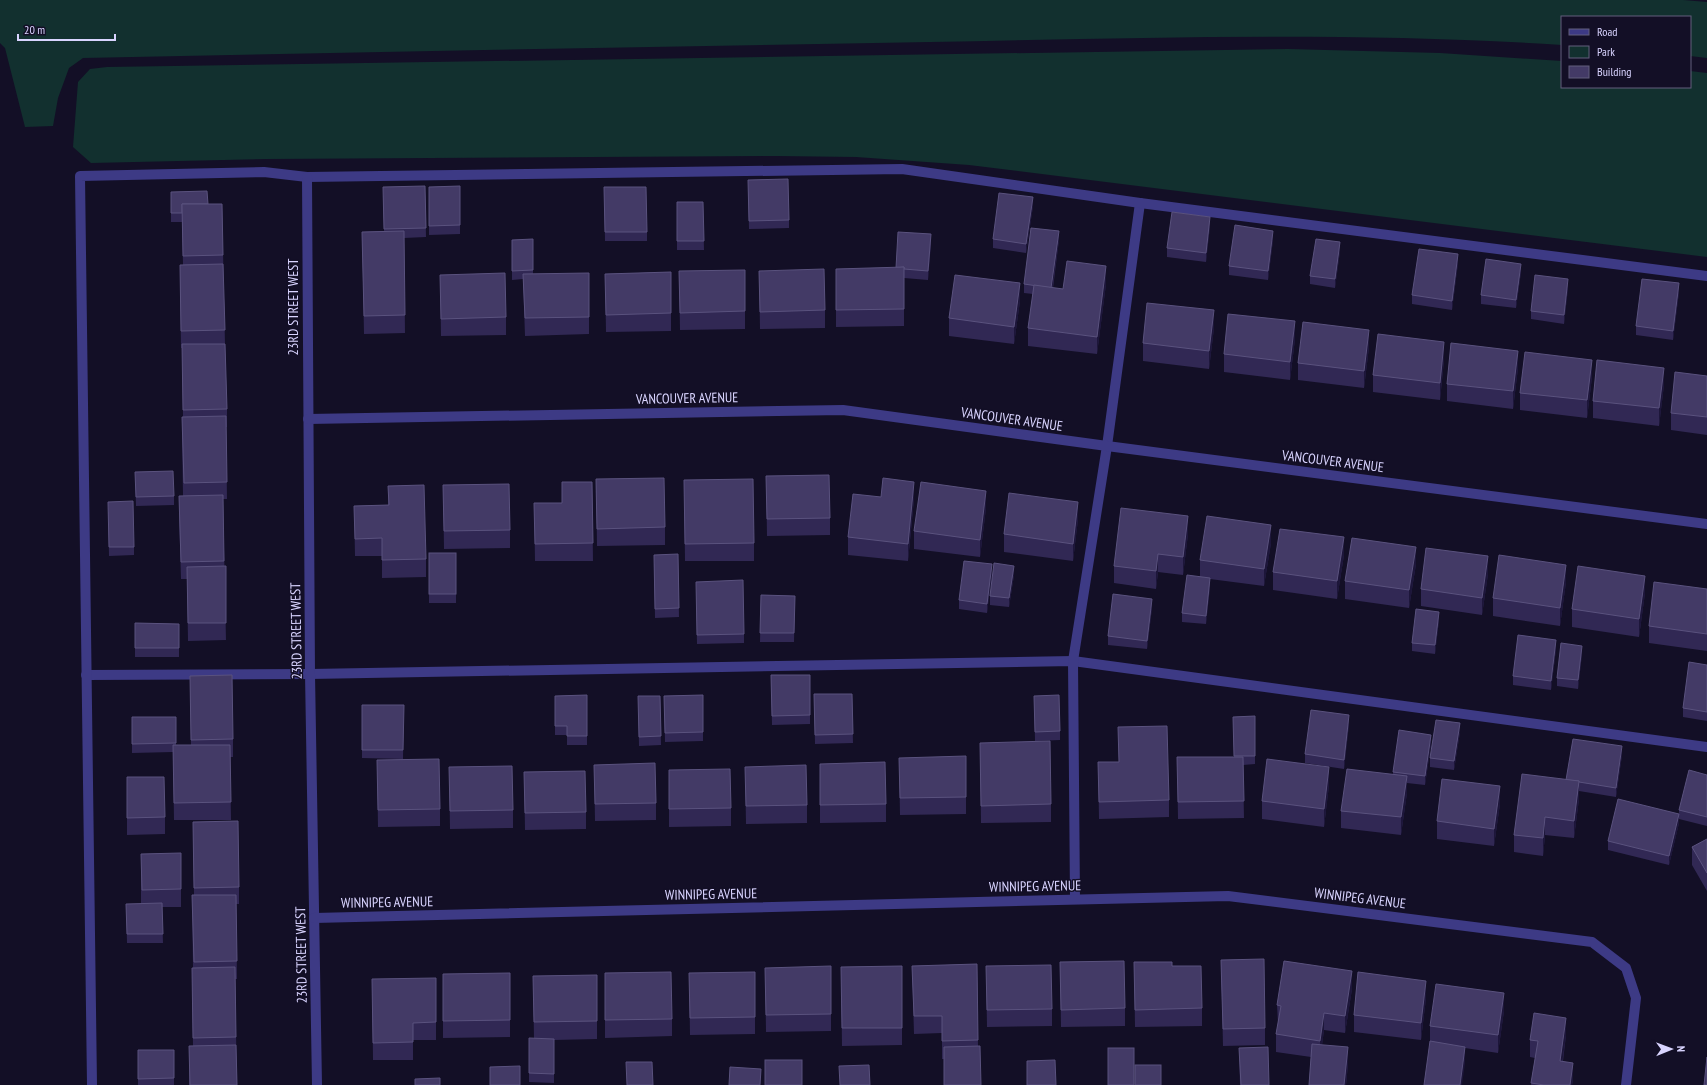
<svg xmlns="http://www.w3.org/2000/svg" width="1707" height="1085" font-family="'PT Sans Narrow',sans-serif">
<style>
.green{fill:#12302f}
.lines{fill:none;stroke-linecap:round;stroke-linejoin:round}
.lane{stroke:#3d3a85;stroke-width:10}
.street{stroke:#3d3a85;stroke-width:10}
.wall{fill:#312854}
.shaded-wall{fill:#1d163a}
.building{fill:#433a66;stroke:#5a527e}
.labels{text-anchor:middle;dominant-baseline:central;stroke-width:3;stroke-linejoin:round;paint-order:stroke}
.street-label{font-size:14px;fill:#d9d4ff;stroke:#130f26}
</style>
<rect width="100%" height="100%" fill="#130f26"/>
<g class="green">
<path d="M0,0H1683L1707,2V58L1690,56V17H1562V45C1352,31 1141,38 930,42C648,47 366,52 83,58L69,68L58,98L53,126L25,127L5,48L0,43Z"/>
<polygon points="1288,49 1440,53 1562,61 1562,87 1690,87 1690,71 1707,73 1707,257 969,165 856,157 777,156 267,159 91,163 73,147 78,82 90,69 107,67"/>
</g>
<g class="lines">
<g class="lane">
<polyline points="86,675 310,674 1073,661 1707,747"/>
<polyline points="1075,899 1073,661 1107,446 1140,203"/>
<polyline points="92,1085 80,176 264,172 307,177 902,169 1140,203 1707,276"/>
</g>
<g class="street">
<polyline points="307,177 310,674 317,1085"/>
<polyline points="308,419 843,410 1107,446 1707,524"/>
<polyline points="314,918 1228,896 1592,942 1626,968 1636,998 1626,1085"/>
</g>
</g>
<g class="wall">
<polygon points="425,186 426,237 404,238 405,333 364,334 362,232 384,231 383,196"/>
<polygon points="460,186 460,234 429,235 429,187"/>
<polygon points="604,187 647,232 647,241 605,241"/>
<polygon points="748,189 789,220 789,228 749,229"/>
<polygon points="171,192 208,204 222,204 225,344 227,409 227,427 226,427 227,499 223,499 226,640 188,641 187,579 181,579 179,513 179,496 183,496 182,434 182,417 183,417 182,348 181,348 180,283 180,265 183,265 182,222 171,222"/>
<polygon points="677,202 703,202 704,250 677,250"/>
<polygon points="1033,206 1026,253 993,248 993,239"/>
<polygon points="1210,226 1206,262 1167,257 1167,248"/>
<polygon points="533,239 533,274 589,317 589,334 525,336 523,279 512,280 512,240"/>
<polygon points="1059,240 1053,288 1063,289 1106,284 1097,354 1028,346 1028,328 1033,294 1024,293 1024,284"/>
<polygon points="1273,240 1268,280 1229,275 1229,266"/>
<polygon points="931,243 928,280 904,278 904,326 836,327 836,269 896,268"/>
<polygon points="1340,251 1335,288 1310,284 1310,276"/>
<polygon points="1458,263 1452,310 1412,304 1412,295"/>
<polygon points="679,271 745,311 745,329 680,330"/>
<polygon points="759,271 825,310 825,328 760,329"/>
<polygon points="671,272 671,331 606,332 605,274"/>
<polygon points="1521,272 1516,308 1481,304 1481,295"/>
<polygon points="440,275 506,317 506,335 441,336"/>
<polygon points="1568,288 1564,324 1531,319 1531,311"/>
<polygon points="1679,292 1673,340 1636,335 1636,326"/>
<polygon points="1020,301 1014,344 949,336 949,318"/>
<polygon points="1214,328 1209,369 1143,361 1143,343"/>
<polygon points="1295,339 1290,380 1224,372 1224,354"/>
<polygon points="1369,347 1364,388 1298,380 1298,363"/>
<polygon points="1444,360 1440,400 1373,392 1373,375"/>
<polygon points="1518,368 1513,409 1447,401 1447,384"/>
<polygon points="1707,376 1707,435 1671,430 1671,413"/>
<polygon points="1592,377 1587,418 1520,410 1520,393"/>
<polygon points="1664,385 1659,426 1593,418 1593,401"/>
<polygon points="135,472 174,496 174,505 136,506"/>
<polygon points="766,476 830,518 830,535 767,536"/>
<polygon points="596,479 665,527 665,545 597,546"/>
<polygon points="684,480 754,543 754,561 685,561"/>
<polygon points="592,482 593,561 535,561 534,503 562,503"/>
<polygon points="443,485 510,530 510,548 444,549"/>
<polygon points="388,486 426,559 426,577 382,578 382,556 355,556 354,506 388,505"/>
<polygon points="881,497 914,499 908,561 848,555 848,537"/>
<polygon points="986,508 980,557 914,549 914,531"/>
<polygon points="108,511 134,547 134,555 109,556"/>
<polygon points="1078,519 1073,561 1004,552 1004,534"/>
<polygon points="1188,534 1183,575 1158,572 1156,589 1114,583 1114,566"/>
<polygon points="1271,543 1264,586 1210,579 1210,587 1206,624 1182,622 1182,613 1200,576 1200,560"/>
<rect x="429" y="553" width="27" height="50"/>
<polygon points="678,554 679,617 655,618 654,564"/>
<polygon points="1344,555 1337,599 1273,590 1273,572"/>
<polygon points="1416,564 1409,608 1345,599 1345,581"/>
<polygon points="992,573 987,613 959,609 959,600"/>
<polygon points="1488,574 1482,615 1421,606 1421,589"/>
<polygon points="1014,575 1009,607 990,605 990,596"/>
<polygon points="1566,582 1560,626 1493,616 1493,598"/>
<polygon points="1707,589 1707,651 1649,643 1649,626"/>
<polygon points="696,591 744,634 744,643 697,644"/>
<polygon points="1645,593 1639,637 1572,627 1572,609"/>
<polygon points="761,595 795,596 794,642 760,642"/>
<polygon points="1152,608 1147,649 1108,645 1108,636"/>
<polygon points="1439,620 1435,654 1412,651 1412,643"/>
<polygon points="135,623 179,624 179,657 135,657"/>
<polygon points="1556,649 1551,690 1513,685 1513,676"/>
<polygon points="1582,654 1578,689 1557,686 1557,678"/>
<polygon points="1707,665 1707,721 1683,717 1683,708"/>
<polygon points="771,675 810,675 810,724 772,725"/>
<polygon points="190,676 233,739 233,757 230,757 231,820 174,820 173,752 132,753 132,717 176,717 176,745 191,745"/>
<polygon points="814,694 852,694 853,743 815,744"/>
<polygon points="587,695 587,745 567,745 567,735 555,735 555,696"/>
<polygon points="703,695 703,741 665,742 664,696"/>
<polygon points="638,696 660,696 661,745 639,746"/>
<polygon points="1034,696 1060,731 1060,740 1035,741"/>
<polygon points="362,705 404,705 403,759 362,758"/>
<polygon points="1255,716 1255,764 1243,765 1244,818 1178,819 1177,757 1234,757 1233,717"/>
<polygon points="1349,724 1344,769 1305,763 1305,754"/>
<polygon points="1118,727 1169,800 1169,817 1099,819 1098,762 1119,762"/>
<polygon points="1460,732 1454,770 1430,767 1430,758"/>
<polygon points="980,743 1051,804 1051,822 981,823"/>
<polygon points="1431,744 1425,785 1407,783 1407,793 1401,835 1341,828 1341,811 1393,774 1393,772"/>
<polygon points="1622,755 1616,797 1579,791 1579,799 1574,838 1545,835 1543,856 1514,852 1514,835 1566,780"/>
<polygon points="899,758 966,797 966,814 900,815"/>
<polygon points="377,760 440,809 440,826 378,827"/>
<polygon points="820,764 886,804 886,822 820,823"/>
<polygon points="594,765 656,803 656,820 595,821"/>
<polygon points="449,767 513,810 513,828 450,829"/>
<polygon points="745,767 807,805 807,823 746,824"/>
<polygon points="669,770 731,808 731,826 669,827"/>
<polygon points="524,772 586,812 586,829 525,830"/>
<polygon points="1707,775 1707,826 1679,819 1679,823 1669,865 1608,850 1608,841 1679,814 1679,810"/>
<polygon points="127,777 165,817 165,834 127,835"/>
<polygon points="1329,785 1324,827 1262,819 1262,801"/>
<polygon points="1500,804 1494,846 1437,839 1437,821"/>
<polygon points="193,822 239,887 239,904 236,904 237,979 235,979 237,1085 189,1085 189,1046 193,1046 192,985 192,968 193,968 192,895 194,895"/>
<polygon points="1707,839 1707,891 1692,865 1692,847"/>
<polygon points="141,854 181,889 181,907 162,907 163,943 127,943 126,904 141,904"/>
<polygon points="1221,960 1265,1028 1265,1045 1223,1046"/>
<polygon points="1060,962 1125,1008 1125,1026 1061,1027"/>
<polygon points="1134,962 1202,1008 1202,1026 1135,1027"/>
<polygon points="977,964 978,1046 981,1085 944,1085 944,1059 942,1059 942,1033 914,1034 912,966"/>
<polygon points="902,966 902,1045 842,1046 841,967"/>
<polygon points="986,966 1052,1009 1052,1026 987,1027"/>
<polygon points="765,968 831,1014 831,1031 766,1032"/>
<polygon points="605,973 672,1019 672,1036 605,1038"/>
<polygon points="689,973 755,1017 755,1034 690,1035"/>
<polygon points="443,974 510,1020 510,1037 443,1038"/>
<polygon points="533,976 597,1021 597,1039 554,1040 554,1083 529,1082 529,1073 534,1039"/>
<polygon points="372,979 436,1022 436,1040 413,1040 413,1060 373,1060"/>
<polygon points="1352,989 1345,1033 1324,1030 1322,1045 1348,1064 1346,1085 1309,1085 1311,1057 1276,1052 1276,1034 1278,1023 1277,1005"/>
<polygon points="1426,998 1421,1040 1354,1032 1354,1015"/>
<polygon points="1504,1011 1498,1053 1465,1048 1465,1064 1430,1041 1430,1026"/>
<polygon points="1566,1035 1563,1061 1573,1080 1572,1085 1531,1085 1535,1058 1530,1057 1530,1040"/>
<polygon points="1239,1048 1269,1085 1240,1085"/>
<rect x="138" y="1050" width="36" height="35"/>
</g>
<g class="shaded-wall">
<polygon points="1033,197 1033,206 1026,253 1026,244"/>
<polygon points="1210,217 1210,226 1206,262 1206,253"/>
<polygon points="1059,231 1059,240 1051,297 1051,288"/>
<polygon points="1273,231 1273,240 1268,280 1268,271"/>
<polygon points="931,234 931,243 928,280 928,271"/>
<polygon points="1340,242 1340,251 1335,288 1335,279"/>
<polygon points="1458,254 1458,263 1452,310 1452,301"/>
<polygon points="1521,264 1521,272 1516,308 1516,300"/>
<polygon points="1106,266 1106,284 1097,354 1097,337"/>
<polygon points="1568,279 1568,288 1564,324 1564,315"/>
<polygon points="1020,283 1020,301 1014,344 1014,327"/>
<polygon points="1679,283 1679,292 1673,340 1673,331"/>
<polygon points="1214,310 1214,328 1209,369 1209,351"/>
<polygon points="1295,321 1295,339 1290,380 1290,362"/>
<polygon points="1369,330 1369,347 1364,388 1364,371"/>
<polygon points="1444,342 1444,360 1440,400 1440,383"/>
<polygon points="1518,351 1518,368 1513,409 1513,391"/>
<polygon points="1592,360 1592,377 1587,418 1587,400"/>
<polygon points="1664,368 1664,385 1659,426 1659,408"/>
<polygon points="914,482 914,499 908,561 908,544"/>
<polygon points="986,491 986,508 980,557 980,540"/>
<polygon points="1078,502 1078,519 1073,561 1073,544"/>
<polygon points="1188,516 1188,534 1183,575 1183,557"/>
<polygon points="1271,525 1271,543 1264,586 1264,569"/>
<polygon points="1344,537 1344,555 1337,599 1337,581"/>
<polygon points="1416,547 1416,564 1409,608 1409,590"/>
<polygon points="1158,554 1158,572 1156,589 1156,571"/>
<polygon points="1488,556 1488,574 1482,615 1482,598"/>
<polygon points="992,564 992,573 987,613 987,604"/>
<polygon points="1566,565 1566,582 1560,626 1560,608"/>
<polygon points="1014,566 1014,575 1009,607 1009,598"/>
<polygon points="1645,576 1645,593 1639,637 1639,619"/>
<polygon points="1210,578 1210,587 1206,624 1206,616"/>
<polygon points="1152,599 1152,608 1147,649 1147,641"/>
<polygon points="1439,612 1439,620 1435,654 1435,645"/>
<polygon points="1556,640 1556,649 1551,690 1551,681"/>
<polygon points="1582,646 1582,654 1578,689 1578,680"/>
<polygon points="1349,715 1349,724 1344,769 1344,760"/>
<polygon points="1460,723 1460,732 1454,770 1454,761"/>
<polygon points="1431,735 1431,744 1425,785 1425,776"/>
<polygon points="1622,746 1622,755 1616,797 1616,788"/>
<polygon points="1329,767 1329,785 1324,827 1324,809"/>
<polygon points="1407,776 1407,793 1401,835 1401,817"/>
<polygon points="1579,781 1579,799 1574,838 1574,821"/>
<polygon points="1500,786 1500,804 1494,846 1494,829"/>
<polygon points="1679,814 1679,823 1669,865 1669,856"/>
<polygon points="1545,817 1545,835 1543,856 1543,838"/>
<polygon points="1352,971 1352,989 1345,1033 1345,1016"/>
<polygon points="1426,981 1426,998 1421,1040 1421,1023"/>
<polygon points="1504,993 1504,1011 1498,1053 1498,1035"/>
<polygon points="1324,1013 1324,1030 1320,1059 1320,1041"/>
<polygon points="1566,1018 1566,1035 1560,1078 1560,1061"/>
<polygon points="1348,1047 1348,1064 1346,1085 1344,1085"/>
<polygon points="1465,1047 1465,1064 1462,1085 1460,1085"/>
<polygon points="1573,1063 1573,1080 1572,1085 1570,1085"/>
</g>
<g class="building">
<polygon points="788,179 789,220 749,221 748,180"/>
<polygon points="425,186 426,228 384,229 383,187"/>
<polygon points="460,186 460,225 429,226 429,187"/>
<polygon points="604,187 646,187 647,232 605,232"/>
<polygon points="207,191 208,204 182,204 182,213 171,213 171,192"/>
<polygon points="999,193 1033,197 1026,244 993,239"/>
<polygon points="677,202 703,202 704,241 677,241"/>
<polygon points="182,204 222,204 223,255 183,256"/>
<polygon points="1172,212 1210,217 1206,253 1167,248"/>
<polygon points="1235,225 1273,231 1268,271 1229,266"/>
<polygon points="1031,228 1059,231 1051,288 1024,284"/>
<polygon points="404,231 405,315 364,316 362,232"/>
<polygon points="898,232 931,234 928,271 904,269 904,267 896,268"/>
<polygon points="533,239 533,270 512,271 512,240"/>
<polygon points="1316,239 1340,242 1335,279 1310,276"/>
<polygon points="1419,249 1458,254 1452,301 1412,295"/>
<polygon points="1486,259 1521,264 1516,300 1481,295"/>
<polygon points="1067,261 1106,266 1097,337 1028,328 1034,285 1063,289"/>
<polygon points="223,264 225,330 181,331 180,265"/>
<polygon points="904,267 904,309 836,310 836,269"/>
<polygon points="824,269 825,310 760,312 759,271"/>
<polygon points="745,270 745,311 680,313 679,271"/>
<polygon points="671,272 671,313 606,315 605,274"/>
<polygon points="505,273 506,317 441,319 440,275"/>
<polygon points="589,273 589,317 525,318 523,274"/>
<polygon points="955,275 1020,283 1014,327 949,318"/>
<polygon points="1535,275 1568,279 1564,315 1531,311"/>
<polygon points="1642,279 1679,283 1673,331 1636,326"/>
<polygon points="1147,303 1214,310 1209,351 1143,343"/>
<polygon points="1228,314 1295,321 1290,362 1224,354"/>
<polygon points="1303,322 1369,330 1364,371 1298,363"/>
<polygon points="1378,334 1444,342 1440,383 1373,375"/>
<polygon points="1451,343 1518,351 1513,391 1447,384"/>
<polygon points="182,344 225,344 227,409 183,410"/>
<polygon points="1525,352 1592,360 1587,400 1520,393"/>
<polygon points="1597,360 1664,368 1659,408 1593,401"/>
<polygon points="1675,372 1707,376 1707,417 1671,413"/>
<polygon points="226,416 227,482 184,483 182,417"/>
<polygon points="173,471 174,496 136,497 135,472"/>
<polygon points="829,475 830,518 767,519 766,476"/>
<polygon points="664,478 665,527 597,529 596,479"/>
<polygon points="883,478 914,482 908,544 848,537 853,494 881,497"/>
<polygon points="753,479 754,543 685,544 684,480"/>
<polygon points="562,482 592,482 593,543 535,544 534,503 562,503"/>
<polygon points="921,482 986,491 980,540 914,531"/>
<polygon points="509,484 510,530 444,531 443,485"/>
<polygon points="424,485 426,559 382,560 382,538 355,539 354,506 389,505 388,486"/>
<polygon points="1009,493 1078,502 1073,544 1004,534"/>
<polygon points="223,495 224,561 181,562 179,496"/>
<polygon points="133,501 134,547 109,547 108,502"/>
<polygon points="1121,508 1188,516 1183,557 1158,554 1156,571 1114,566"/>
<polygon points="1207,516 1271,525 1264,569 1200,560"/>
<polygon points="1280,529 1344,537 1337,581 1273,572"/>
<polygon points="1352,538 1416,547 1409,590 1345,581"/>
<polygon points="1426,548 1488,556 1482,598 1421,589"/>
<rect x="429" y="553" width="27" height="41"/>
<polygon points="678,554 679,608 655,609 654,555"/>
<polygon points="1499,555 1566,565 1560,608 1493,598"/>
<polygon points="964,561 992,564 987,604 959,600"/>
<polygon points="994,563 1014,566 1009,598 990,596"/>
<polygon points="226,566 226,623 188,623 187,567"/>
<polygon points="1578,566 1645,576 1639,619 1572,609"/>
<polygon points="1187,575 1210,578 1206,616 1182,613"/>
<polygon points="743,580 744,634 697,635 696,582"/>
<polygon points="1654,582 1707,589 1707,634 1649,626"/>
<polygon points="1113,594 1152,599 1147,641 1108,636"/>
<polygon points="761,595 795,596 794,633 760,633"/>
<polygon points="1416,609 1439,612 1435,645 1412,643"/>
<polygon points="135,623 179,624 179,648 135,648"/>
<polygon points="1518,635 1556,640 1551,681 1513,676"/>
<polygon points="1561,643 1582,646 1578,680 1557,678"/>
<polygon points="1689,662 1707,665 1707,712 1683,708"/>
<polygon points="232,675 233,739 191,740 190,676"/>
<polygon points="771,675 810,675 810,715 772,716"/>
<polygon points="814,694 852,694 853,734 815,735"/>
<polygon points="587,695 587,736 567,736 567,726 555,726 555,696"/>
<polygon points="703,695 703,732 665,733 664,696"/>
<polygon points="1059,695 1060,731 1035,732 1034,696"/>
<polygon points="638,696 660,696 661,736 639,737"/>
<polygon points="362,705 404,705 403,750 362,750"/>
<polygon points="1311,710 1349,715 1344,760 1305,754"/>
<polygon points="1255,716 1255,756 1234,756 1233,717"/>
<polygon points="132,717 176,717 176,743 132,744"/>
<polygon points="1436,720 1460,723 1454,761 1430,758"/>
<polygon points="1167,726 1169,800 1099,802 1098,762 1119,762 1118,727"/>
<polygon points="1399,730 1431,735 1425,776 1393,772"/>
<polygon points="1573,739 1622,746 1616,788 1579,782 1579,781 1566,780"/>
<polygon points="1050,741 1051,804 981,806 980,743"/>
<polygon points="173,745 230,745 231,802 174,803"/>
<polygon points="966,756 966,797 900,798 899,758"/>
<polygon points="1177,757 1243,757 1244,801 1178,802"/>
<polygon points="439,759 440,809 378,810 377,760"/>
<polygon points="1267,759 1329,767 1324,809 1262,801"/>
<polygon points="885,762 886,804 820,805 820,764"/>
<polygon points="655,763 656,803 595,804 594,765"/>
<polygon points="806,765 807,805 746,806 745,767"/>
<polygon points="512,766 513,810 450,811 449,767"/>
<polygon points="730,769 731,808 669,809 669,770"/>
<polygon points="1347,769 1407,776 1401,817 1341,811"/>
<polygon points="1689,770 1707,775 1707,817 1679,810"/>
<polygon points="585,771 586,812 525,813 524,772"/>
<polygon points="1522,774 1579,781 1574,821 1545,817 1543,838 1514,835"/>
<polygon points="127,777 164,777 165,817 127,818"/>
<polygon points="1442,779 1500,786 1494,829 1437,821"/>
<polygon points="1618,799 1679,814 1669,856 1608,841"/>
<polygon points="238,821 239,887 194,888 193,822"/>
<polygon points="1707,839 1707,873 1692,847"/>
<polygon points="181,853 181,889 142,890 141,854"/>
<polygon points="192,895 236,895 237,961 194,962"/>
<polygon points="162,903 163,934 127,934 126,904"/>
<polygon points="1264,959 1265,1028 1223,1029 1221,960"/>
<polygon points="1124,961 1125,1008 1061,1010 1060,962"/>
<polygon points="1284,961 1352,971 1345,1016 1324,1013 1320,1041 1276,1034 1281,1006 1277,1005"/>
<polygon points="1134,962 1172,962 1172,966 1201,966 1202,1008 1135,1010"/>
<polygon points="977,964 978,1040 942,1041 942,1016 914,1016 912,966"/>
<polygon points="1051,965 1052,1009 987,1010 986,966"/>
<polygon points="831,966 831,1014 766,1015 765,968"/>
<polygon points="902,966 902,1028 842,1028 841,967"/>
<polygon points="235,967 236,1037 193,1038 192,968"/>
<polygon points="671,972 672,1019 605,1020 605,973"/>
<polygon points="755,972 755,1017 690,1018 689,973"/>
<polygon points="1358,972 1426,981 1421,1023 1354,1015"/>
<polygon points="510,973 510,1020 443,1021 443,974"/>
<polygon points="597,975 597,1021 534,1022 533,976"/>
<polygon points="436,978 436,1022 413,1023 413,1042 373,1043 372,979"/>
<polygon points="1436,984 1504,993 1498,1035 1430,1026"/>
<polygon points="1534,1013 1566,1018 1560,1061 1573,1063 1570,1085 1544,1085 1531,1083 1538,1041 1530,1040"/>
<polygon points="529,1038 554,1039 554,1074 529,1073"/>
<polygon points="1430,1041 1465,1047 1460,1085 1424,1085"/>
<polygon points="1312,1044 1348,1047 1344,1085 1309,1085"/>
<polygon points="236,1045 237,1085 190,1085 189,1046"/>
<polygon points="980,1046 981,1085 944,1085 944,1047"/>
<polygon points="1268,1047 1269,1085 1241,1085 1239,1048"/>
<rect x="1108" y="1048" width="26" height="37"/>
<polygon points="138,1050 174,1050 174,1078 138,1079"/>
<polygon points="1707,1057 1707,1085 1704,1085"/>
<rect x="765" y="1060" width="37" height="25"/>
<polygon points="1055,1060 1056,1085 1027,1085 1027,1061"/>
<polygon points="626,1062 652,1062 653,1085 627,1085"/>
<polygon points="869,1065 870,1085 840,1085 839,1066"/>
<rect x="1135" y="1065" width="26" height="20"/>
<polygon points="520,1066 520,1085 490,1085 490,1067"/>
<polygon points="730,1067 761,1069 760,1085 729,1085"/>
<polygon points="440,1078 440,1085 415,1085 415,1079"/>
</g>
<g class="labels">
<g class="street-label">
<text transform="translate(293 307) rotate(-90)">23RD STREET WEST</text>
<text transform="translate(687 398) rotate(-1)">VANCOUVER AVENUE</text>
<text transform="translate(1012 419) rotate(8)">VANCOUVER AVENUE</text>
<text transform="translate(1333 461) rotate(7)">VANCOUVER AVENUE</text>
<text transform="translate(296 631) rotate(-91)">23RD STREET WEST</text>
<text transform="translate(1035 886) rotate(-1)">WINNIPEG AVENUE</text>
<text transform="translate(711 894) rotate(-1)">WINNIPEG AVENUE</text>
<text transform="translate(1360 898) rotate(7)">WINNIPEG AVENUE</text>
<text transform="translate(387 902) rotate(-1)">WINNIPEG AVENUE</text>
<text transform="translate(301 955) rotate(-91)">23RD STREET WEST</text>
</g>
</g>
<rect x="1561" y="16" width="130" height="72" fill="#130f26" stroke="#625e7d"/>
<rect x="1569" y="29" width="20" height="6" fill="#3d3a85" stroke="#625e7d"/>
<text x="1597" y="36" font-size="12" fill="#d9d4ff">Road</text>
<rect x="1569" y="46" width="20" height="12" fill="#12302f" stroke="#625e7d"/>
<text x="1597" y="56" font-size="12" fill="#d9d4ff">Park</text>
<rect x="1569" y="66" width="20" height="12" fill="#433a66" stroke="#625e7d"/>
<text x="1597" y="76" font-size="12" fill="#d9d4ff">Building</text>
<g transform="translate(1671 1049) rotate(89)" stroke="#130f26" stroke-width="3" paint-order="stroke">
<path d="M0-3L7 15L0 10L-7 15Z" fill="#d9d4ff"/>
<text y="-6" font-size="11" font-weight="bold" text-anchor="middle" fill="#d9d4ff">N</text>
</g>
<path d="M18 34v6h97v-6" fill="none" stroke="#d9d4ff" stroke-width="2"/>
<text x="24" y="34" font-size="12" fill="#d9d4ff" stroke="#130f26" stroke-width="3" paint-order="stroke">20 m</text>
</svg>
